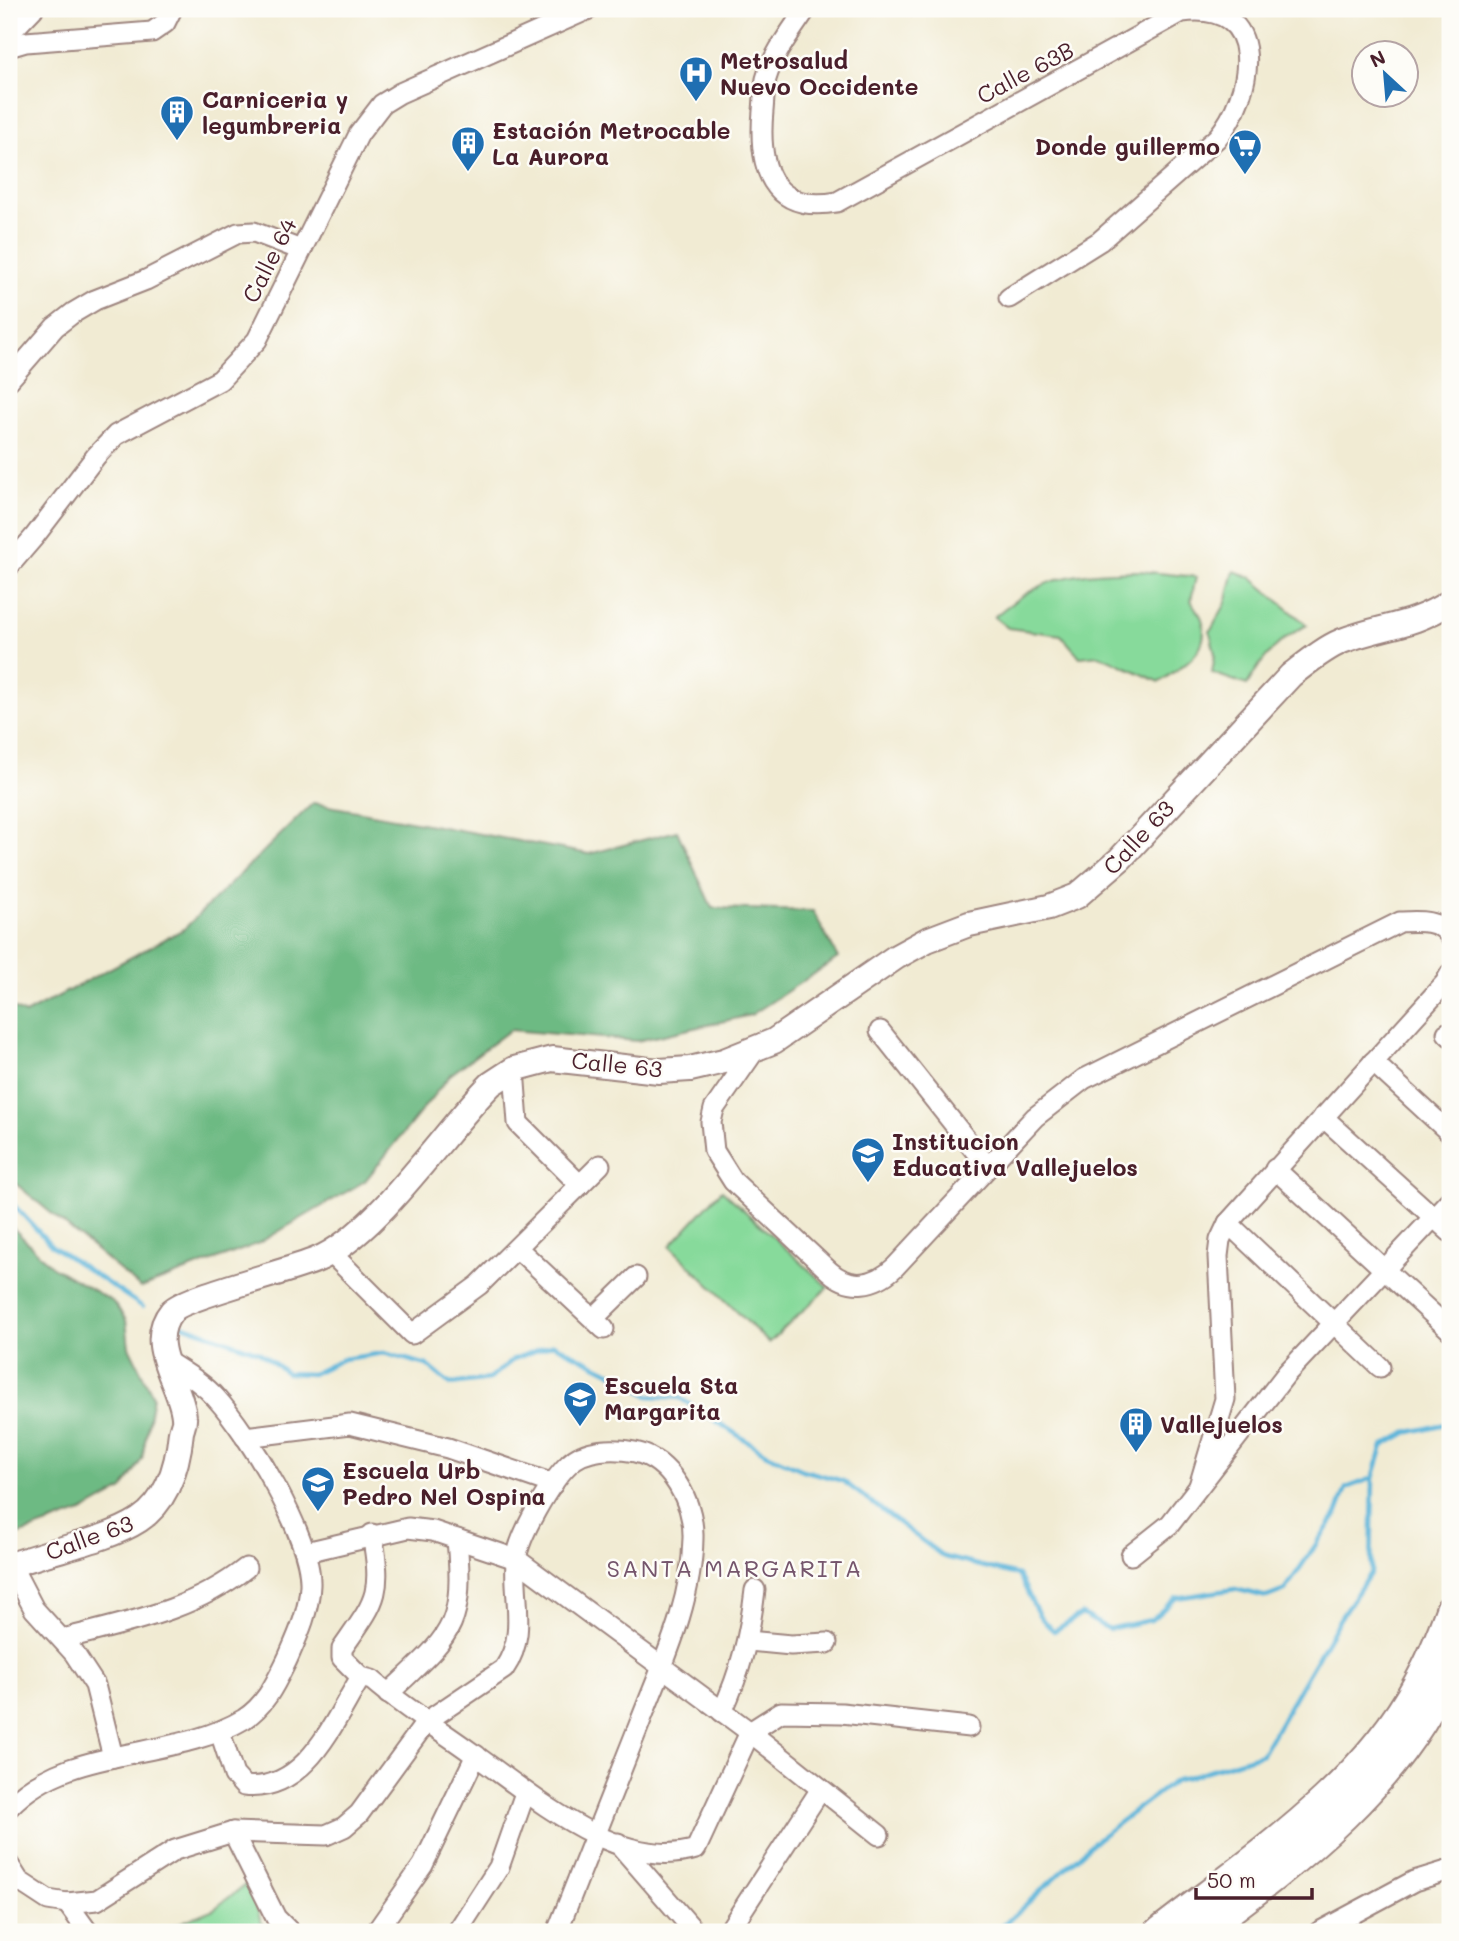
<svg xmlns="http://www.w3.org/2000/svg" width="1459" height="1941" font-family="Mali,sans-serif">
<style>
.green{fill:#87da9b;stroke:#687c63;stroke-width:2}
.forest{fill:#6dba83;stroke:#5c6c57;stroke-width:2}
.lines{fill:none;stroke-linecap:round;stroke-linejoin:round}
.stream{stroke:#5db5da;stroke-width:4.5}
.minor-casing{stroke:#9e857f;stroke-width:23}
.major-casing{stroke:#9e857f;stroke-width:28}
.highway-casing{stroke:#9e857f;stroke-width:32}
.minor{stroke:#fff;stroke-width:19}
.major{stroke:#fff;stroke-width:24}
.highway{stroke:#fff;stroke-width:28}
.labels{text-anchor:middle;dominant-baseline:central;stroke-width:5;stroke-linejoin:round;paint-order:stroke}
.poi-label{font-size:23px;font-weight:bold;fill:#4a1f2b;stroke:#fdfcf7;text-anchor:start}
.street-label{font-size:23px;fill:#4a1f2b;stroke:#fdfcf7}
.neighbourhood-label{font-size:24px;letter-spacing:2px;fill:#75556c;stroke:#fdfcf7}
</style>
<rect width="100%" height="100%" fill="#fdfcf7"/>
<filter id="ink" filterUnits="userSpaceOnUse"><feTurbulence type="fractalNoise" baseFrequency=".0143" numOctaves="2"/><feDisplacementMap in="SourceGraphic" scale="14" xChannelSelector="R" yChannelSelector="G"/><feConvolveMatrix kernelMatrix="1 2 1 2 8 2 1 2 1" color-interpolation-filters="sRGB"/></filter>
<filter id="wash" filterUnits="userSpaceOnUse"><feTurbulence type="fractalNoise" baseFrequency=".00686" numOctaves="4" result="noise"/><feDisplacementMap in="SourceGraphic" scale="28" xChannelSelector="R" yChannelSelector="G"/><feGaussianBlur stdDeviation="1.57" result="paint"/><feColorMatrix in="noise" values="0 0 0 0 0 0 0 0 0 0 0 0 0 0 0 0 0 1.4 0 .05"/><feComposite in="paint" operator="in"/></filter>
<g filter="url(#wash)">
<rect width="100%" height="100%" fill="#f1ebd3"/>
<g class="green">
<path d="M1139,571L1196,577L1191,600C1194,608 1200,613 1202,619C1212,652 1182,665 1160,682L1099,655L1080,657L1061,635L1008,628L994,617C1044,574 1075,573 1139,571Z"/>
<path d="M1234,571L1250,577L1307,625C1278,640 1263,657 1247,685L1212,673L1215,654L1210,632L1226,603Z"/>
<polygon points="722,1190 828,1287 769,1343 670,1246"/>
<polygon points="249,1882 261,1922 273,1932 158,1932 214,1909"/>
</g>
<g class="forest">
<polygon points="313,803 589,854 677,831 712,908 813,911 838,958 751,1015 637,1041 510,1030 450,1075 365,1181 257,1244 141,1288 9,1178 9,1006 25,1014 184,929"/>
<polygon points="9,1224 51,1266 112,1301 126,1320 129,1347 153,1396 142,1459 123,1489 82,1512 9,1538"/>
</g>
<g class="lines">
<g class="stream">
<polyline points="9,1200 52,1246 143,1307"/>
<path d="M174,1322L259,1352L287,1373L312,1374L343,1359L384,1353L427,1365L450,1384L489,1379L514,1359L553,1344L622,1378L648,1396L680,1398L767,1454L803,1470L843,1481L944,1557L1018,1575C1033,1598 1032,1613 1054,1631L1082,1614L1108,1629L1151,1620L1176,1598L1235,1589L1267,1597L1285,1590L1336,1515L1346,1488L1373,1478"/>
<polyline points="996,1932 1096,1840 1174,1781 1262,1754 1339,1620 1371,1572 1373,1478 1383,1446 1406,1433 1450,1423"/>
</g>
</g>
</g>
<g filter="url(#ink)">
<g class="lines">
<g class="minor-casing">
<g id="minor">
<path d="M806,9C792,30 773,54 766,79C764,89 764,101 763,111C758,165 770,214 837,202L1182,12C1270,0 1254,95 1217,138L1100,241L1009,298"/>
<polyline points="9,34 33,9"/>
<polyline points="9,47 26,42 152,32 165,23 172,9"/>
<polyline points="9,380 55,327 73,313 95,300 146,280 238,233 254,232 301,250"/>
<polyline points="9,566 34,537 96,456 116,435 220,380 257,340 359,134 382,104 400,93 589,9"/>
<polyline points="880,1031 988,1167"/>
<polyline points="1447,1033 1450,1036"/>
<path d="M755,1050L714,1109L711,1122L714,1151L733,1181L829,1271C850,1290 875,1286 895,1267L1035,1117L1084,1079L1400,922C1418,921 1439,919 1450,936"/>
<polyline points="1373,1062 1450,1133"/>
<polyline points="514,1069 518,1123 580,1185"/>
<polyline points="1323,1117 1450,1232"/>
<polyline points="1275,1169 1450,1330"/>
<polyline points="1228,1223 1380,1367"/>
<polyline points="517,1248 604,1329"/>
<polyline points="331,1253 412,1334 479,1285 600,1165"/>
<polyline points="594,1318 636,1277"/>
<polyline points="245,1437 350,1424 448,1448 553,1484"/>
<polyline points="1199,1486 1225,1399 1218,1256 1220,1240 1228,1223 1445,983 1450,974"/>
<path d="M372,1534C383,1596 376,1600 342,1649V1658L361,1677L372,1680C403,1707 439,1729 472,1753C531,1794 619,1873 696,1849L750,1732L781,1712L842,1713L969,1727"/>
<polyline points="306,1552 408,1528 433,1531 516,1559 750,1732 879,1835"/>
<polyline points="1131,1555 1170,1524 1287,1373 1450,1200"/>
<polyline points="11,1565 34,1609 74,1653 95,1685 113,1757"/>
<path d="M63,1639C128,1622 192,1611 246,1568"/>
<polyline points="749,1641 791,1645 827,1643"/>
<path d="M388,1694C451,1634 465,1629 457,1539"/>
<path d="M722,1712C741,1671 750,1634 755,1590"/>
<path d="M220,1732L234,1775L244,1786C306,1793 333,1722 361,1677"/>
<path d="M9,1807C70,1743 172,1762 244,1719C266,1705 276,1682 287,1660C298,1635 309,1612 310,1585C312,1537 248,1433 216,1398C202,1382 183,1372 165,1360"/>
<polyline points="233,1832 276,1918 290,1932"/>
<polyline points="618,1843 695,1932"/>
<path d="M9,1865L19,1881L48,1900L67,1903L97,1900L175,1850L233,1832L326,1835L344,1827L359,1814L427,1721L504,1669C528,1634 513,1599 516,1561C518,1536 551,1481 569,1464C585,1448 614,1448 635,1452C671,1460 694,1502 693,1538C692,1604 662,1665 639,1725C612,1794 585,1863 557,1932"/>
<polyline points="67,1903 88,1932"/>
<polyline points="376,1932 423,1865 476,1755"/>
<polyline points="457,1932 499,1867 525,1793"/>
<polyline points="728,1932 821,1789"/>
<polyline points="1319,1932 1414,1881 1450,1870"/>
</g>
</g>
<g class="major-casing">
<path id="major" d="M9,1566C48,1550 105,1542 139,1520C168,1501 178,1464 181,1432C182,1427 185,1422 184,1417C181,1382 144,1345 172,1311C184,1297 290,1271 316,1260C376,1236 443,1132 491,1084L514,1069L552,1059L659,1071L690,1069L724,1061L774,1041L896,957L927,940L969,924L1049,907L1077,896L1120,859L1291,675C1307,663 1323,649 1342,641C1382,625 1410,628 1450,602"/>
</g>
<g class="highway-casing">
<g id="highway">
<path d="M1159,1932C1251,1860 1362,1789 1418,1683C1431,1660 1441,1635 1450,1610"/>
<path d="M1201,1932C1297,1861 1404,1781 1450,1667"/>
</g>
</g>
<use href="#minor" class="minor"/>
<use href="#major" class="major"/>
<use href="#highway" class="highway"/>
</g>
</g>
<defs>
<g id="hospital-pin" transform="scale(1.75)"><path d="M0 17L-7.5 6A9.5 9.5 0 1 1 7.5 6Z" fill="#1f6fb2" stroke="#fdfcf7"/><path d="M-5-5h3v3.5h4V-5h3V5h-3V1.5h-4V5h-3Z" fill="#fff"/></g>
<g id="building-pin" transform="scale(1.75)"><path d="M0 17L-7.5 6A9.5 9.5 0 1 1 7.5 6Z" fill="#1f6fb2" stroke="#fdfcf7"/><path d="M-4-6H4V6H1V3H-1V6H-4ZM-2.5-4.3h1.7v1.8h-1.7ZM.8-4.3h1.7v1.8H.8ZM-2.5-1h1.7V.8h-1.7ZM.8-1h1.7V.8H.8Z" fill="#fff"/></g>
<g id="supermarket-pin" transform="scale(1.75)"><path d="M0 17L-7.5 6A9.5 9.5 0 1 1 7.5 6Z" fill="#1f6fb2" stroke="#fdfcf7"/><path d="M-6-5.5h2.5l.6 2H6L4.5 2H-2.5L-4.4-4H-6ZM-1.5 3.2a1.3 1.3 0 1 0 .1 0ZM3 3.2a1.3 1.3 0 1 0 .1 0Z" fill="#fff"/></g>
<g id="school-pin" transform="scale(1.75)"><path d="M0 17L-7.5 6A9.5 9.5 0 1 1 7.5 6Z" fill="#1f6fb2" stroke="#fdfcf7"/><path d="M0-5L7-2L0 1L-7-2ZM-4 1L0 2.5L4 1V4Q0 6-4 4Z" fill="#fff"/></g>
</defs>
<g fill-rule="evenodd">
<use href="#hospital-pin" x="696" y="73"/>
<use href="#building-pin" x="177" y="112"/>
<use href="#building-pin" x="468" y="143"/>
<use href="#supermarket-pin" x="1245" y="146"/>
<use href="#school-pin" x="868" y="1154"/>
<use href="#school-pin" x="580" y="1398"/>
<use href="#building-pin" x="1136" y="1424"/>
<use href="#school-pin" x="318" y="1483"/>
</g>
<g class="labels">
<g class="poi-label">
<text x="720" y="60">Metrosalud<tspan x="720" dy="26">Nuevo Occidente</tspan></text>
<text x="202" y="99">Carniceria y<tspan x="202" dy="26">legumbreria</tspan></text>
<text x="492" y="130">Estación Metrocable<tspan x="492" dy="26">La Aurora</tspan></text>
<text x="1220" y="146" text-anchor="end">Donde guillermo</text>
<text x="892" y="1141">Institucion<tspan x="892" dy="26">Educativa Vallejuelos</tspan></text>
<text x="604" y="1385">Escuela Sta<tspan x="604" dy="26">Margarita</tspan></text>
<text x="1160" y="1424">Vallejuelos</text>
<text x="342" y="1470">Escuela Urb<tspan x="342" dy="26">Pedro Nel Ospina</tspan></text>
</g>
<g class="street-label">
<text transform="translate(1025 72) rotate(-28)">Calle 63B</text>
<text transform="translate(269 260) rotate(-63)">Calle 64</text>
<text transform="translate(1138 837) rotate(-47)">Calle 63</text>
<text transform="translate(617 1064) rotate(6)">Calle 63</text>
<text transform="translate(89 1537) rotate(-20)">Calle 63</text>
</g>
<g class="neighbourhood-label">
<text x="735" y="1567">SANTA MARGARITA</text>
</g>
</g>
<rect width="1459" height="1941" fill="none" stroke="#fdfcf7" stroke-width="35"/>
<g transform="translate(1385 74) rotate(334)"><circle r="33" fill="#fdfcf7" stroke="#b5a4a5" stroke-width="2"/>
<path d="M0-5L12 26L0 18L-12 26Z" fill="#1f6fb2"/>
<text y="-10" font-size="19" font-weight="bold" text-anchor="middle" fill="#4a1f2b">N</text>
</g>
<path d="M1196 1888v10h116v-10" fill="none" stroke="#4a1f2b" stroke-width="3.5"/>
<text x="1207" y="1888" font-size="21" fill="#4a1f2b" stroke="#fdfcf7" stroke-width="5" paint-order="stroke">50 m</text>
</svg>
